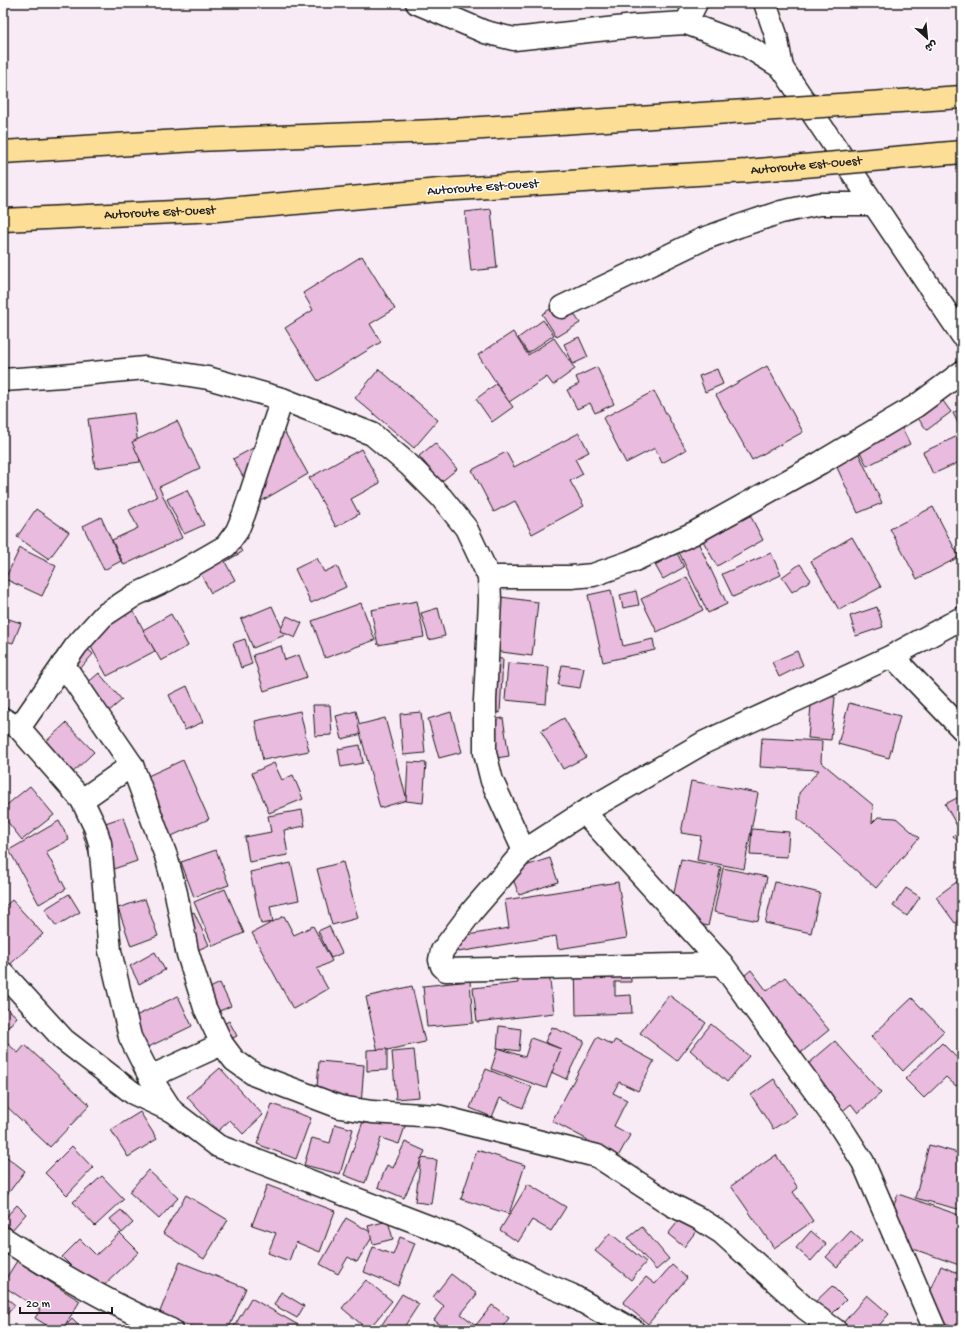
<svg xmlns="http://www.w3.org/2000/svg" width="965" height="1333" font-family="'Gochi Hand','Playpen Sans Arabic',sans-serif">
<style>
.building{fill:#e9bbde;stroke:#1c1c1c}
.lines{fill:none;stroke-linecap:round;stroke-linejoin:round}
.minor-casing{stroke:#1c1c1c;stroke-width:25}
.highway-casing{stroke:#1c1c1c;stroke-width:25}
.minor{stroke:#fff;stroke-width:22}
.highway{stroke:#fcde96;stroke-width:22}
.highway-bridge-casing{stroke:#1c1c1c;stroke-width:25;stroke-linecap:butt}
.highway-bridge{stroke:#fcde96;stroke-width:22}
.labels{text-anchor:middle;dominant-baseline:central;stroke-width:3;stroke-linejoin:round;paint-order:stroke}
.street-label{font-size:13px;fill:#1c1c1c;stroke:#fff}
</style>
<rect width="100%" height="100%" fill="#f8ebf5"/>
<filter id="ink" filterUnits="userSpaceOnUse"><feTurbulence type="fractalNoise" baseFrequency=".025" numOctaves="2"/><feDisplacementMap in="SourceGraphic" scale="8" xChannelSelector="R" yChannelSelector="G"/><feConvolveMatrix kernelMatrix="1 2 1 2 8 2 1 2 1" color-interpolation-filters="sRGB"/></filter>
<g filter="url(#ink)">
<g class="building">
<polygon points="491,209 497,268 471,271 465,212"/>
<polygon points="362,256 395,309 370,324 381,342 318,381 285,328 313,310 303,293"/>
<polygon points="565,300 580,323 557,337 542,314"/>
<polygon points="543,320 554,335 528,353 518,338"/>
<polygon points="513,332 528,355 554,338 575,369 553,385 547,377 509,402 478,355"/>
<polygon points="579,337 588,357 573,364 564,344"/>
<polygon points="767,366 803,432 752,460 716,395"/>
<polygon points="597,367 614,404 595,413 590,403 577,409 567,390 579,384 576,377"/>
<polygon points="379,369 438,420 414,448 355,398"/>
<polygon points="717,369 723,384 705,392 699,376"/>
<polygon points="496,384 513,407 492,422 476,399"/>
<polygon points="654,391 686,450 662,463 655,448 626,463 603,418"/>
<polygon points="938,394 951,412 927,430 913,412"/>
<polygon points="962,408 962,431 953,413"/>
<polygon points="134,413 140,462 95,468 88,419"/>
<polygon points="896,416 910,444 867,466 853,438"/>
<polygon points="177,421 200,468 159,487 182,538 124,565 112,540 138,528 129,510 157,497 132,442"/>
<polygon points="284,431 308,474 258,503 233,459"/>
<polygon points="579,433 589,452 575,459 583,474 570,481 584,506 532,534 515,501 494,512 472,470 506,452 514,467"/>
<polygon points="962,434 962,461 933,474 923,452"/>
<polygon points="435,443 457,469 441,482 419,456"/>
<polygon points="361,449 380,483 351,499 359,514 336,527 309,478"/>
<polygon points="857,450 882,503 858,513 834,461"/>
<polygon points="187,490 204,525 184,534 167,499"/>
<polygon points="933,507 959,557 917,579 890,529"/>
<polygon points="36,509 69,532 49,559 17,537"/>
<polygon points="750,515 763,540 717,566 703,541"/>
<polygon points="101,517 121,561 104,570 83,526"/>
<polygon points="233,535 242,552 225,562 235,580 211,593 192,558"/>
<polygon points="852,537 881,587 839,610 811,561"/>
<polygon points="697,540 727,604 708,613 678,550"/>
<polygon points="20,548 56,566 42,596 5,579"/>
<polygon points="677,553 684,567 663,579 655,565"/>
<polygon points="771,553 781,575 733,597 722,574"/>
<polygon points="317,558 324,572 337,566 346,587 311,603 295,569"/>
<polygon points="800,564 811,580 792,592 782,577"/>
<polygon points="687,577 703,610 657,632 641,599"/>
<polygon points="611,590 623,646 653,639 655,650 603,662 588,595"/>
<polygon points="636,591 639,605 623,608 620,595"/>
<polygon points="486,595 538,602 532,656 479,649"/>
<polygon points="128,601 155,651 107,676 80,627"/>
<polygon points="417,601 424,637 378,645 371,610"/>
<polygon points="361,603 375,640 325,658 312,621"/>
<polygon points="272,606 285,635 253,648 241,619"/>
<polygon points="877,607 883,627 856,636 850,616"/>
<polygon points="438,608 445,636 429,640 421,613"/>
<polygon points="171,614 188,646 161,661 143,630"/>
<polygon points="287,616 302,623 295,638 280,631"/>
<polygon points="3,617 21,623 13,643 3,640"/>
<polygon points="245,639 252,664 241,668 233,643"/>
<polygon points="79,641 93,654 74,676"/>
<polygon points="281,646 285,660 299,655 307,677 264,691 253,655"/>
<polygon points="797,651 803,665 779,677 772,662"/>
<polygon points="481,658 503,659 500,713 478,712"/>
<polygon points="508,663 549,667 546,704 505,700"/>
<polygon points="562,665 584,668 580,688 558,685"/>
<polygon points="99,673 122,700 101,718 78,691"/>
<polygon points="187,686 203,722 185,730 169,695"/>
<polygon points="812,695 835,697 831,740 808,738"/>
<polygon points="849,703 900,716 889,758 838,744"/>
<polygon points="313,705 330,705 332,735 315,736"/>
<polygon points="300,711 309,751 263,760 255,721"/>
<polygon points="356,711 362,734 342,739 336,716"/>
<polygon points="421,712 425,753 403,755 400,714"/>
<polygon points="451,712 462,752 439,758 428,719"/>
<polygon points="385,718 407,800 380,808 358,725"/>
<polygon points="503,718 509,756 484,760 478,722"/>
<polygon points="564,718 586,757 563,769 541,731"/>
<polygon points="66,723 94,752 68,777 40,747"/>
<polygon points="762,738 822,741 821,762 873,805 872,823 878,817 896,818 919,838 876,888 798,819 799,793 819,770 760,767"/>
<polygon points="360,745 363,763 341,767 338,749"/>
<polygon points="183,760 209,819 165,839 139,780"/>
<polygon points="408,762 426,763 423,803 406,801"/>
<polygon points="274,763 282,780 293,775 303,799 269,813 252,773"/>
<polygon points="691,781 758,793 744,869 697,860 701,836 681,833"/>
<polygon points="30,786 54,815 22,840 3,816 3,808"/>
<polygon points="961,796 962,823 957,826 945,804"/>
<polygon points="302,810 305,826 284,830 288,855 249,862 245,837 271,832 268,816"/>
<polygon points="123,817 137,861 96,875 82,831"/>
<polygon points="59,821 69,840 46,852 66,889 39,904 9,850"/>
<polygon points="962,827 962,845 953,836"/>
<polygon points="752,829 789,832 787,857 750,855"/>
<polygon points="216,850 229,885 194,897 181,862"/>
<polygon points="550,858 558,882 519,895 510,871"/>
<polygon points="681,859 721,867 708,926 669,917"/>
<polygon points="343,862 358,918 332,925 317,869"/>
<polygon points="291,863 299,900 270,906 273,922 261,924 250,872"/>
<polygon points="723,868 767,877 758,921 714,912"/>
<polygon points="962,878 962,917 955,923 936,897"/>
<polygon points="618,882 627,938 558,949 556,936 458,952 456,937 509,928 505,900"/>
<polygon points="775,882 820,893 811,933 765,923"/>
<polygon points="906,888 920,897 907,916 893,906"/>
<polygon points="225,889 244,933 213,946 194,902"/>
<polygon points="69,894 80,912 56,926 45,909"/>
<polygon points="145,899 158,936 131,946 118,908"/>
<polygon points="12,900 43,934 3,971 3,908"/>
<polygon points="194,912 209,945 189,954 174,921"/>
<polygon points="284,916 294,935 313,926 332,961 317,969 328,989 293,1009 252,933"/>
<polygon points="329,926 342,953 331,958 318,931"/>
<polygon points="155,952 165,970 139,984 130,966"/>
<polygon points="547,957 554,1013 477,1022 473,988 518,983 515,961"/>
<polygon points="630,957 631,982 615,982 615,996 631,995 632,1013 576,1015 575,959"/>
<polygon points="751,970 767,991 785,977 829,1030 797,1056 734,984"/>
<polygon points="470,981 473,1023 427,1027 423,986"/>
<polygon points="220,983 231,1006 208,1016 198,994"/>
<polygon points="412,986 425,1042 378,1052 366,997"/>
<polygon points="669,995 706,1023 677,1061 640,1033"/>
<polygon points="178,996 192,1026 140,1051 125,1021"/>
<polygon points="912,998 944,1031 903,1071 871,1037"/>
<polygon points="3,1005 17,1017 3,1033"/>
<polygon points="229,1021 237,1036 223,1043 216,1028"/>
<polygon points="711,1024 749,1056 727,1082 690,1050"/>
<polygon points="499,1026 521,1029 519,1051 497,1048"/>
<polygon points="552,1027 584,1041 566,1079 551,1072 561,1049 545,1042"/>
<polygon points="597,1037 612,1045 615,1040 654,1061 638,1091 619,1082 613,1093 627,1100 614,1126 630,1135 615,1162 585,1146 588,1140 552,1121"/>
<polygon points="531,1038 561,1049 546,1088 491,1069 498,1048 525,1057"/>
<polygon points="835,1041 881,1093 858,1113 851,1104 839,1114 801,1070"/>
<polygon points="6,1042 18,1053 25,1045 90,1105 50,1147 3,1103 3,1046"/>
<polygon points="942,1043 962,1063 962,1080 956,1086 946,1077 924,1098 905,1079"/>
<polygon points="387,1049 387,1070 367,1071 367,1050"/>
<polygon points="414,1050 419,1097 396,1099 392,1052"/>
<polygon points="319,1061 364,1065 361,1105 316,1101"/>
<polygon points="220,1068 263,1115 243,1134 230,1120 218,1131 187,1097"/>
<polygon points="486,1069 532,1087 523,1108 500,1098 492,1117 470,1108"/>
<polygon points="774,1079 797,1114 773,1129 751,1095"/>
<polygon points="370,1102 409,1115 399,1144 381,1138 365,1183 344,1175"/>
<polygon points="272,1104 311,1118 296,1159 257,1144"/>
<polygon points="140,1112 157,1139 128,1157 111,1130"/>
<polygon points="335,1124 353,1129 340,1174 304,1165 312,1138 330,1143"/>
<polygon points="405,1142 425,1151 404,1198 378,1187 387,1165 393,1168"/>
<polygon points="929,1145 962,1154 962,1210 915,1198"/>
<polygon points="72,1146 93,1168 67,1195 45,1173"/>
<polygon points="477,1150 525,1165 509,1214 461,1199"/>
<polygon points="3,1154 25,1171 3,1200"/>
<polygon points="776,1155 798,1188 793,1192 813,1221 774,1248 731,1186"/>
<polygon points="421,1158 437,1160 431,1204 415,1202"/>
<polygon points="148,1170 178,1198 159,1219 129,1192"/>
<polygon points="102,1176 124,1199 95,1226 73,1202"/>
<polygon points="528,1184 566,1207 551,1231 532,1220 518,1242 500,1230"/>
<polygon points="267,1185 335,1211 320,1252 296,1242 289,1261 268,1253 276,1233 252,1225"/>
<polygon points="898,1194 962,1216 962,1266 882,1238"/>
<polygon points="186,1195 228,1220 204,1259 163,1233"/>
<polygon points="17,1205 26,1214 12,1230 3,1220"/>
<polygon points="121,1210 133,1223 122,1233 110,1219"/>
<polygon points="346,1218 374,1234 357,1262 348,1257 338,1274 320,1264"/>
<polygon points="681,1218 697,1230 684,1247 668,1234"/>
<polygon points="388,1221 393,1239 373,1244 368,1226"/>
<polygon points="642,1227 669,1259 656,1270 628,1238"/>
<polygon points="811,1231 826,1244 811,1261 796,1248"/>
<polygon points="851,1231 862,1241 837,1267 826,1257"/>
<polygon points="120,1233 139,1252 97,1292 62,1257 80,1239 96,1255"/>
<polygon points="610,1233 646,1262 631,1280 595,1251"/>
<polygon points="400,1237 415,1243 398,1286 364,1272 373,1247 393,1255"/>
<polygon points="17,1261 80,1301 62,1330 54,1330 35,1318 40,1310 3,1286 3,1283"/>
<polygon points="180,1262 246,1288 228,1330 200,1330 159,1314"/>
<polygon points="672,1265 687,1278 648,1324 623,1303 646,1277 655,1284"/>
<polygon points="941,1266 962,1275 962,1324 960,1329 921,1313"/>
<polygon points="451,1274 477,1294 461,1314 476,1325 492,1305 509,1318 500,1330 447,1330 434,1320 444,1306 433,1297"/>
<polygon points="366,1280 392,1301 368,1330 342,1308"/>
<polygon points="832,1286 846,1300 827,1319 813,1304"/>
<polygon points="281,1292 304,1306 297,1318 274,1305"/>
<polygon points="402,1294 419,1304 402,1330 388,1330 381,1326"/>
<polygon points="3,1295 15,1305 3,1319"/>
<polygon points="867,1295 889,1314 875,1330 852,1330 843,1323"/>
<polygon points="251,1298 307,1330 232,1330"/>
<polygon points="72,1319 83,1330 61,1330"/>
</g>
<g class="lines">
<g class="minor-casing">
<g id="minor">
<polyline points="417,3 485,32 514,39 635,26 686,23 696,3"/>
<polyline points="765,3 776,35 782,68"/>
<polyline points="686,23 745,45 782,68 962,335"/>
<polyline points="562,307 703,239 739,226 781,212 819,204 873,204"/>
<polyline points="3,380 62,376 145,368 208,378 282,399 372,434 409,465 441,497 466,528 489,577 490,600 485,700 485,753 492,781 524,851"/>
<polyline points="489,577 571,577 593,575 630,562 694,533 820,463 916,406 962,372"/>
<polyline points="892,656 962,729"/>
<polyline points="63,664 132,765 166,856 176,893 187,951 205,1008 222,1044 234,1060 255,1075 340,1107 372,1112 437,1116 597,1156 672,1205 698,1218 722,1233 806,1309 835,1330"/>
<polyline points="3,719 19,728 82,800 95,827 100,843 110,951 130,1037 150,1077 172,1111 218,1146 453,1236 540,1282 571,1295 633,1330"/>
<polyline points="19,728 76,646 103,616 135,595 167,580 226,546 237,531 244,514 282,399"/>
<polyline points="82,800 132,765"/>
<polyline points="584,812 722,964 840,1126 863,1162 935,1330"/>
<polyline points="722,964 446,970 442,966 440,960 442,951 473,910 524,851 584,812 705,742 892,656 962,618"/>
<polyline points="3,973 64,1040 133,1093 172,1111"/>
<polyline points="150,1077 222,1044"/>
<path d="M3,1238C57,1273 112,1305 171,1330"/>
</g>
</g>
<g class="highway-casing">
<g id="highway">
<polyline points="3,152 196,140 436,131"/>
<path id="s1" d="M3,220L217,210L440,190"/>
</g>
</g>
<use href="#minor" class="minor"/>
<use href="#highway" class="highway"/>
<g class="highway-bridge-casing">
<g id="highway-bridge">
<polyline points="436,131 962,97"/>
<path id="s2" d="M440,190L747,171L962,152"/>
</g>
</g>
<use href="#highway-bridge" class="highway-bridge"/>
</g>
</g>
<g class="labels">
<g class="street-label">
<text stroke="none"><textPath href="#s2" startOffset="367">Autoroute Est-Ouest</textPath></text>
<text transform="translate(483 188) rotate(-4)">Autoroute Est-Ouest</text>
<text stroke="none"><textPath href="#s1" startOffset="157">Autoroute Est-Ouest</textPath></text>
</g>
</g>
<rect width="965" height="1333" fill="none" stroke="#fff" stroke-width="16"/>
<rect x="8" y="8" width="949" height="1317" fill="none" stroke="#1c1c1c" stroke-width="1.5" filter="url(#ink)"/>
<g transform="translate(927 38) rotate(153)" stroke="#ffffff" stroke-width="3" paint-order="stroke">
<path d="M0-3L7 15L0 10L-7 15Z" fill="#1c1c1c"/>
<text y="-6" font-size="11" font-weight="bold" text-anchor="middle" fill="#1c1c1c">ش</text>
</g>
<path d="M20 1307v6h92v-6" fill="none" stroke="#1c1c1c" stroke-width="2"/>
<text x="26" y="1307" font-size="12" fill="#1c1c1c" stroke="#ffffff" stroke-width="3" paint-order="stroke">20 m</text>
</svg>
